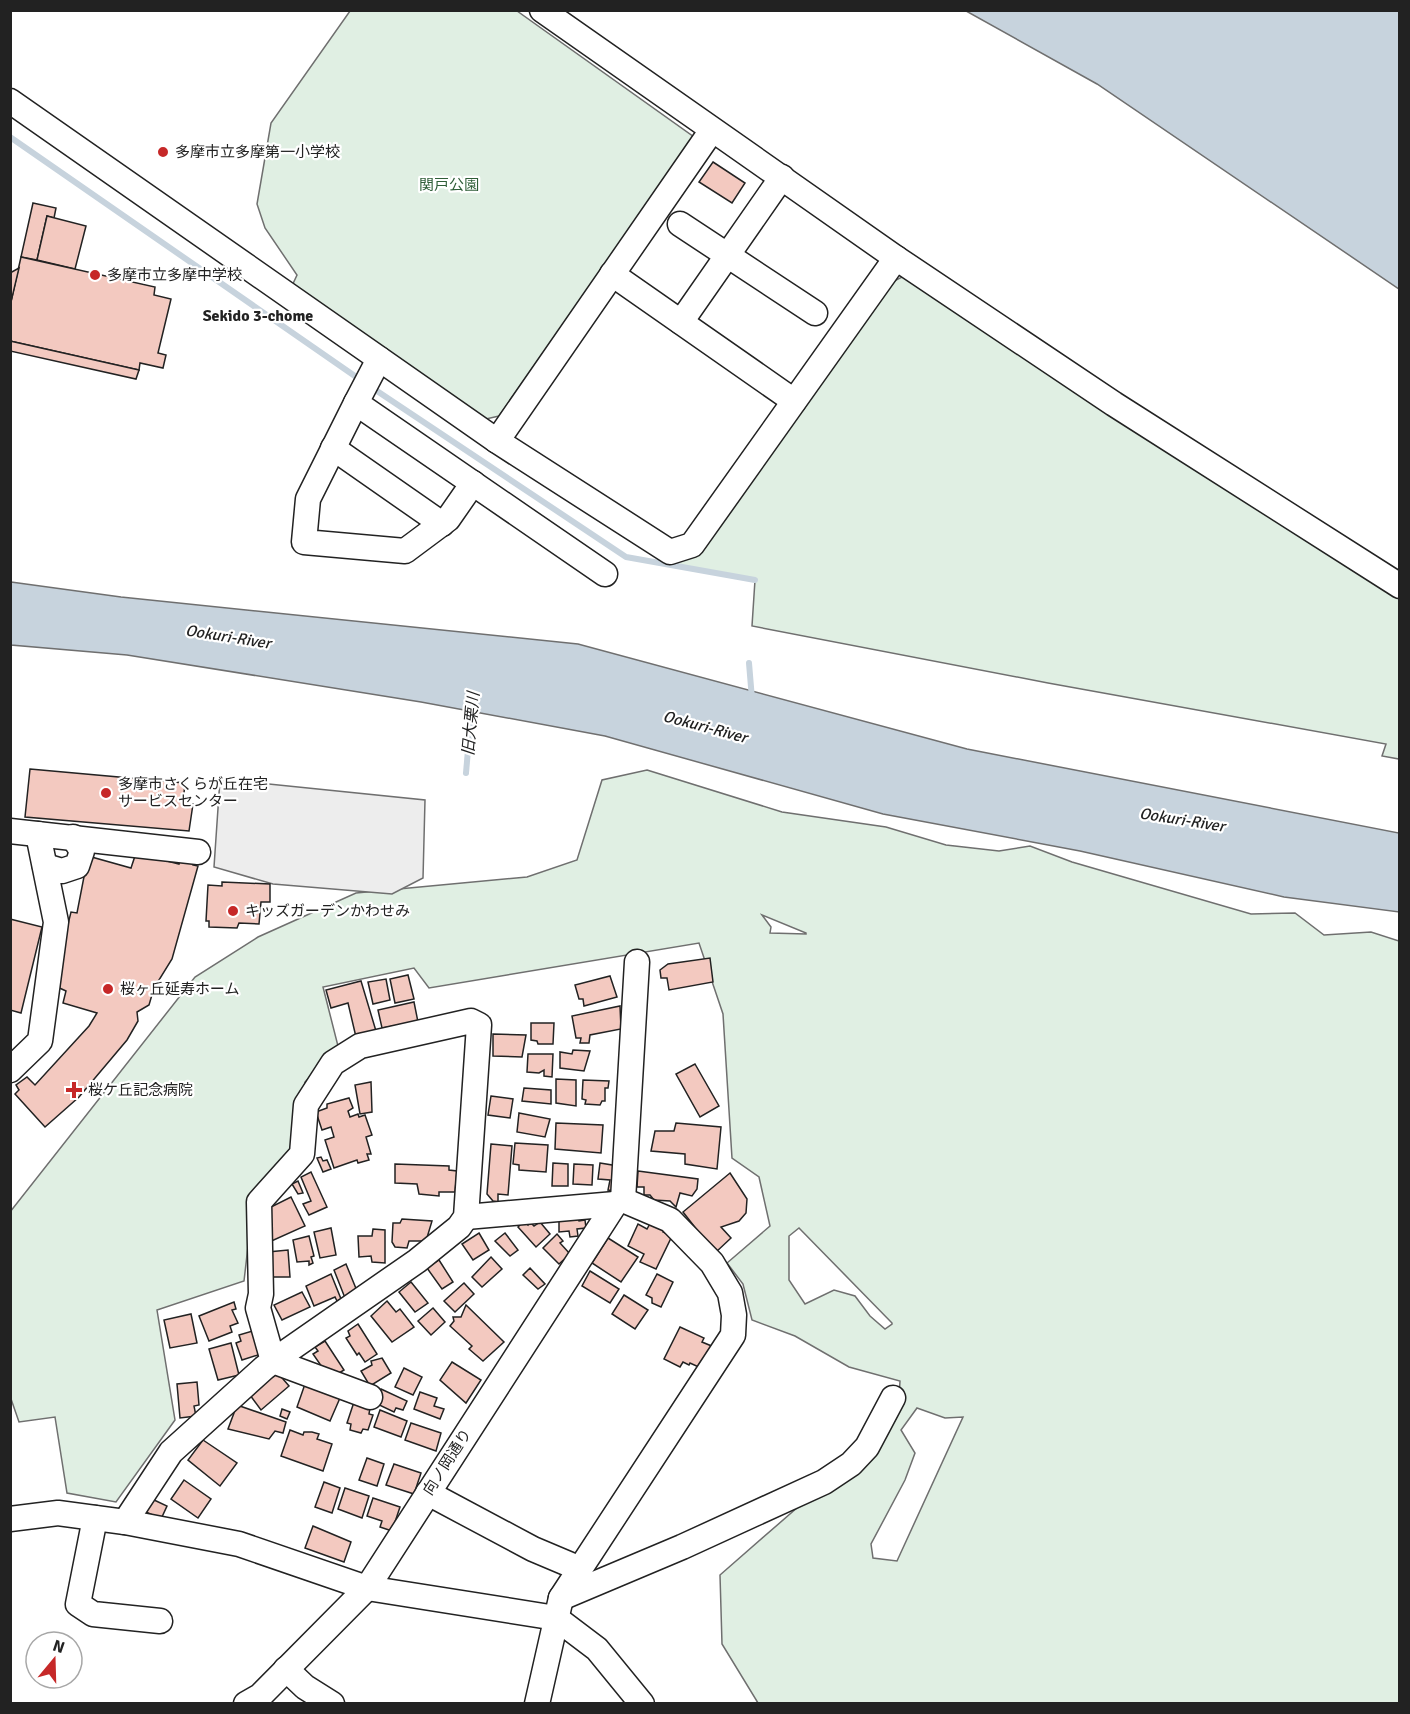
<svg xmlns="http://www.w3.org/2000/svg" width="1410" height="1714" font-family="Signika,'Noto Sans JP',sans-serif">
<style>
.green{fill:#e0efe3;stroke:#6f6f6f;stroke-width:1.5;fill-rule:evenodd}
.parking{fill:#ededed;stroke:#6f6f6f;stroke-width:1.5}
.water{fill:#c7d3dd;stroke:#6f6f6f;stroke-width:1.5}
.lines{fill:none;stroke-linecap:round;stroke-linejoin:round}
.stream{stroke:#c7d3dd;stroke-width:6}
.building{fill:#f3c9c0;stroke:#222;stroke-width:1.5}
.minor-casing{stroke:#222;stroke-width:27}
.minor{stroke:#fff;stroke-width:24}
.poi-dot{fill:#c62828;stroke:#fff;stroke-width:2}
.labels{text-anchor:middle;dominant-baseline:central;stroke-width:4.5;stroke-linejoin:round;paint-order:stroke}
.poi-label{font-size:15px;fill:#222;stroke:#fff;text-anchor:start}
.park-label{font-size:15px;fill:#2f5e38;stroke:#fff}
.street-label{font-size:15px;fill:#222;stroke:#fff}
.neighbourhood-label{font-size:16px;font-weight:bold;fill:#222;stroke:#fff}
.water-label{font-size:16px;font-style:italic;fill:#222;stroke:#fff}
</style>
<rect width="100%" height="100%" fill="#fff"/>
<g class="green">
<polygon points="350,11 517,11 694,137 499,416 486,419 291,288 297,275 265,228 257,204 271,123"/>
<polygon points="906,275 1399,595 1399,759 1382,756 1386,744 1048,683 752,626 755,580 668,564 670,552 692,545 890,283"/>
<path d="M647,770L782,812L886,827L946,845L999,851L1030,846L1072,862L1251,914L1295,913L1324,935L1371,932L1399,941V1703H758L722,1644L720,1575L814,1493L899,1398L900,1381L849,1367L795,1336L752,1320L743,1284L727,1263L770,1226L759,1177L732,1158L723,1014L699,943L429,988L414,968L323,987L338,1046L305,1082L291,1159L254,1194L244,1281L157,1310L175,1420L116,1502L67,1493L55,1417L19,1422L10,1396V1212L195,977L258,937L356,893L527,877L577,860L602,780ZM762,915L806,933V934L770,933L771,927ZM799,1228L892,1323V1324L885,1329L870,1316L855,1296L834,1290L805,1304L789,1280V1236ZM917,1408L945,1418L963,1417L897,1561L873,1558L871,1544L905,1480L915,1453L901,1430Z"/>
</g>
<polygon class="parking" points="220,779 425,800 423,878 392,894 273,884 214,867"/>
<g class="water">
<polygon points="966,11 1399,11 1399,289 1097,84"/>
<polygon points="11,582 121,597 578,644 967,749 1399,833 1399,912 1284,897 1080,851 883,814 605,736 421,702 127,655 11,645"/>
</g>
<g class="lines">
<g class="stream">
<polyline points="10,137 362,381"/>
<polyline points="371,387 626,557 755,580"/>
<polyline points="749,663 752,699"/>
<polyline points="466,773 472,704"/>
</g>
</g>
<g class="building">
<polygon points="713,162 745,183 732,203 699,182"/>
<polygon points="33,203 56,208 54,218 47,216 37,260 21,257"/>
<polygon points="47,216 86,226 75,269 37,260"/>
<polygon points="21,257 155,287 154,295 171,299 158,353 166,355 163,368 140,363 139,370 10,341 10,306"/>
<polygon points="19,268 10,306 10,273"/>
<polygon points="10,341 139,370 136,379 10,351"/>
<polygon points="30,769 185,783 183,803 193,804 189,831 25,817"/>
<polygon points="183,852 196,856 193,865 198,866 172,959 154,988 149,1005 137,1012 138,1021 127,1040 79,1097 45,1127 15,1094 19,1090 16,1085 27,1077 35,1085 89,1026 97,1013 63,1003 66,991 53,985 71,912 77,913 88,856 131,868 136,853 179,864"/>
<polygon points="222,882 270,884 270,902 261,902 259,924 239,923 237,928 209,927 209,921 206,921 208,885 222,886"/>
<polygon points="10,919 42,927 21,1013 10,1010"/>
<polygon points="710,958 713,982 669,990 667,978 661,978 660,970 668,964"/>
<polygon points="408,975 414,999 395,1003 390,979"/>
<polygon points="610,976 617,997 584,1006 583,999 579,999 575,985"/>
<polygon points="386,979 390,1000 373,1004 368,982"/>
<polygon points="361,981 376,1031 356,1037 348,1003 331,1008 326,990"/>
<polygon points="414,1002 418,1022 382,1028 378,1010"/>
<polygon points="620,1006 621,1029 590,1035 589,1043 580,1043 581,1038 576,1038 572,1016"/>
<polygon points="531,1023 554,1023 553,1044 538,1044 537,1041 531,1040"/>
<polygon points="493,1034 526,1035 522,1057 493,1056"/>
<polygon points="573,1050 590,1051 584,1071 560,1068 560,1052 572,1054"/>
<polygon points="528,1054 553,1054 552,1077 544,1076 544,1070 539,1073 527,1072"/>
<polygon points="695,1064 719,1106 700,1117 676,1074"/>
<polygon points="556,1079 576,1080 576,1106 556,1103"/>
<polygon points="583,1080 609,1081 608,1088 605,1088 605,1101 602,1101 600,1105 585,1104 586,1100 582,1099"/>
<polygon points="371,1082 372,1112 360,1114 355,1085"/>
<polygon points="524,1088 551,1090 551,1104 522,1101"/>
<polygon points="491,1096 513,1099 510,1118 488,1115"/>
<polygon points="349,1098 353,1108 348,1111 350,1117 358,1114 359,1117 365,1115 372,1135 366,1137 371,1154 367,1154 369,1160 358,1163 357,1160 334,1168 325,1140 334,1137 331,1127 322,1130 316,1112 327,1108 327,1104"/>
<polygon points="519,1113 550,1119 545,1137 517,1132"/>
<polygon points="556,1123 603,1125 601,1153 555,1149"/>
<polygon points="676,1123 721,1127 717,1169 685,1164 685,1154 651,1151 655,1131 674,1131"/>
<polygon points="515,1143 548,1145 546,1172 519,1170 519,1165 513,1164"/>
<polygon points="491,1144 512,1146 508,1195 498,1194 498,1202 493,1201 487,1194"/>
<polygon points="321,1157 323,1161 327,1160 331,1169 323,1172 317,1158"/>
<polygon points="553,1163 568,1164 568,1186 552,1186"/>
<polygon points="600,1163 618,1166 616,1191 608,1190 610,1180 598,1179"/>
<polygon points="395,1164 449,1166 449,1170 457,1171 455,1192 439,1192 439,1196 419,1194 417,1184 395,1183"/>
<polygon points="574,1164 593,1165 592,1185 573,1184"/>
<polygon points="638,1171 698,1179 697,1189 692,1196 680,1193 676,1207 670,1201 654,1200 650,1195 644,1195 644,1187 637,1187"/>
<polygon points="311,1172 327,1207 309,1215 303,1204 311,1201 301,1177"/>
<polygon points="730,1173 747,1199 746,1213 739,1221 721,1227 731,1238 715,1253 683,1212"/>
<polygon points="298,1181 303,1193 298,1194 292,1184"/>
<polygon points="291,1197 305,1226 267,1243 271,1207"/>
<polygon points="577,1216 579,1221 585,1220 586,1228 577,1229 578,1236 570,1237 569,1231 559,1232 559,1220"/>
<polygon points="402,1219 432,1221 426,1241 409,1241 407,1248 395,1247 392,1242 393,1223 400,1223"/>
<polygon points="524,1221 528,1225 530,1222 534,1226 540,1222 550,1234 536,1247 518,1227"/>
<polygon points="651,1222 665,1228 663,1232 672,1236 656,1269 640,1262 644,1254 628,1246 638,1224 647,1229"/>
<polygon points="331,1228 336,1255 320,1258 314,1232"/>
<polygon points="373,1229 385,1230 385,1263 372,1262 371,1256 359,1257 358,1236 372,1236"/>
<polygon points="479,1233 489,1250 473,1260 462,1244"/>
<polygon points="505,1233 518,1250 510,1256 495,1241"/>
<polygon points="557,1234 563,1241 560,1243 570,1254 559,1264 543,1248"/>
<polygon points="309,1236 314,1256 311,1257 313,1263 309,1265 309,1261 297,1262 293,1240"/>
<polygon points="608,1238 638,1257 621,1282 592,1263"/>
<polygon points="288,1250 290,1277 269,1277 268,1252"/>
<polygon points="491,1257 502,1269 482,1287 472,1277"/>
<polygon points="439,1260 453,1282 442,1289 427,1268"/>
<polygon points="346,1264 357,1291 345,1298 334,1270"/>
<polygon points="530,1268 545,1284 538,1289 523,1275"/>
<polygon points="590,1271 619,1289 610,1303 582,1286"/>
<polygon points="331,1274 341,1299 337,1301 335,1297 314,1306 306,1286"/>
<polygon points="657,1274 673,1282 661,1307 652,1303 652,1298 646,1295"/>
<polygon points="411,1282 428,1303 415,1312 399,1292"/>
<polygon points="464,1283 474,1294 455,1312 444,1301"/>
<polygon points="302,1292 310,1307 282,1320 274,1305"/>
<polygon points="624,1295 648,1310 635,1329 612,1314"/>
<polygon points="387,1301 396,1312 400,1309 414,1327 392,1342 371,1316"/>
<polygon points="234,1302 236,1309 232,1310 238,1323 230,1326 232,1332 209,1341 199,1316"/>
<polygon points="466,1305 504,1342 483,1361 469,1349 472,1346 450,1326 454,1321 453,1317 461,1317"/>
<polygon points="433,1308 445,1322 431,1335 418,1321"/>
<polygon points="191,1314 197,1343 170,1348 164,1320"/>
<polygon points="358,1324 377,1354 365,1362 359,1353 357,1355 346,1338 350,1336 348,1331"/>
<polygon points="680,1327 704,1338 702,1342 714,1347 703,1369 690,1363 689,1365 683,1362 680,1367 664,1359"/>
<polygon points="256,1330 264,1353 242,1360 236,1343 241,1341 239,1335"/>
<polygon points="325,1341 344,1370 336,1375 324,1370 313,1354 318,1351 315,1347"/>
<polygon points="231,1343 239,1375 218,1380 209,1349"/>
<polygon points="382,1358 391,1373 370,1386 361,1371 372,1365 371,1361"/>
<polygon points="452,1362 481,1380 466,1403 440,1380"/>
<polygon points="404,1368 422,1377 413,1395 395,1387"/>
<polygon points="277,1372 289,1386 261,1410 250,1395"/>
<polygon points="197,1382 199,1405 194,1406 196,1416 180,1418 177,1384"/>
<polygon points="305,1384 340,1398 330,1421 297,1407"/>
<polygon points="381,1389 407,1401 403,1410 396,1408 394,1412 375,1403"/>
<polygon points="420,1392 437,1398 434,1406 444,1409 440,1419 414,1409"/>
<polygon points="354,1402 370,1408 369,1414 373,1415 368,1430 363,1429 361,1433 350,1430 351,1424 347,1423"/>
<polygon points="237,1405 286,1422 283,1433 275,1431 269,1439 228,1429"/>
<polygon points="282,1409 290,1412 287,1419 280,1416"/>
<polygon points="380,1410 407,1421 401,1437 374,1427"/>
<polygon points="411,1423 441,1433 436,1451 405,1440"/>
<polygon points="290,1430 303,1435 304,1432 312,1432 319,1434 317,1439 332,1444 323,1471 281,1456"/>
<polygon points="203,1440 237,1463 220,1486 188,1460"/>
<polygon points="367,1458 384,1464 377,1486 359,1480"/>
<polygon points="394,1464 421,1473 414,1494 386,1485"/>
<polygon points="184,1480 211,1499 198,1518 171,1499"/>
<polygon points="324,1482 340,1488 332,1513 315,1507"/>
<polygon points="345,1488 369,1496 362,1518 338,1509"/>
<polygon points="373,1498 400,1507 392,1531 380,1527 382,1521 367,1516"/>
<polygon points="152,1499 167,1506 161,1519 146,1512"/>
<polygon points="313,1526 351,1542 344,1562 305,1548"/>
</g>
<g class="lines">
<g class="minor-casing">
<g id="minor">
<polyline points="542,10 896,258 1114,404 1400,586"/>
<polyline points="10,101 497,441 670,552 692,545 896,258"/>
<polyline points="680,224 815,313"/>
<polyline points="612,274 794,401"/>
<polyline points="681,322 782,177"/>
<polyline points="379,359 356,403 605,574"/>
<polyline points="356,403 308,499 304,542 405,551 448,519 473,483"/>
<polyline points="497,441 712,130"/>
<polyline points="333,448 442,524"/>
<polyline points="10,831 198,852"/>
<polyline points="45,866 62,871 77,866 82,851 73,837"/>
<polyline points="10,1070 40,1041 56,922 38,834"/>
<polyline points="623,1200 637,962"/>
<polyline points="466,1217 615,1204"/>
<polyline points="428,1493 533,1549 578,1568"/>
<polyline points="95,1518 78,1604 93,1614 160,1621"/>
<polyline points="10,1519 58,1513 125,1522 239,1544 367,1588 556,1618 597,1649 642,1704"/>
<polyline points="125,1522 171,1452 264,1368 273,1361 417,1261 459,1227 466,1217 479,1025 471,1021 360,1046 333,1063 306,1105 302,1154 259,1202 261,1294 258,1308 273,1361 370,1397"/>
<polyline points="561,1598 682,1547 824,1482 851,1464 867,1447 893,1398"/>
<polyline points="286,1669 305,1687 332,1704"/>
<polyline points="246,1704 260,1696 367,1588 615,1204 623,1200"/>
<polyline points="537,1704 561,1598 733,1335 734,1315 730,1293 712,1263 670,1220 623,1200"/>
</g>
</g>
<use href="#minor" class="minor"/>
</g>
<g class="poi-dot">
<circle cx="163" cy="152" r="6"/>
<circle cx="95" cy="275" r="6"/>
<circle cx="106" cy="793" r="6"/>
<circle cx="233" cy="911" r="6"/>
<circle cx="108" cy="989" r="6"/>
<path d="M71 1081h6v6h6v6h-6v6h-6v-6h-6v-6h6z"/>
</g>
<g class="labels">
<g class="poi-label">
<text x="175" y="152">多摩市立多摩第一小学校</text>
<text x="107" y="275">多摩市立多摩中学校</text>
<text x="118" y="784">多摩市さくらが丘在宅<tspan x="118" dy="17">サービスセンター</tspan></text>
<text x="245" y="911">キッズガーデンかわせみ</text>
<text x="120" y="989">桜ヶ丘延寿ホーム</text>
<text x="88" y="1090">桜ケ丘記念病院</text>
</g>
<g class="park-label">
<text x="449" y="185">関戸公園</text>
</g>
<g class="street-label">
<text transform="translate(447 1462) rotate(-57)">向ノ岡通り</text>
</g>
<g class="neighbourhood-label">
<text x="258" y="316">Sekido 3-chome</text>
</g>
<g class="water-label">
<text transform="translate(228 637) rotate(9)">Ookuri-River</text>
<text transform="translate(471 724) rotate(-85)">旧大栗川</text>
<text transform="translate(705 727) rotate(15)">Ookuri-River</text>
<text transform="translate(1182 820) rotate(9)">Ookuri-River</text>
</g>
</g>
<rect width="1410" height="1714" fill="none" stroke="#222222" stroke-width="24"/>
<g transform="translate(54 1660) rotate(19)"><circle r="28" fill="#ffffff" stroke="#a7a7a7" stroke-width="1.5"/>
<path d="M0-4.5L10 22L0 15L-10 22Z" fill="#c62828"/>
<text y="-9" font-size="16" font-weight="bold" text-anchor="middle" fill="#222222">N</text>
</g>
</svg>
